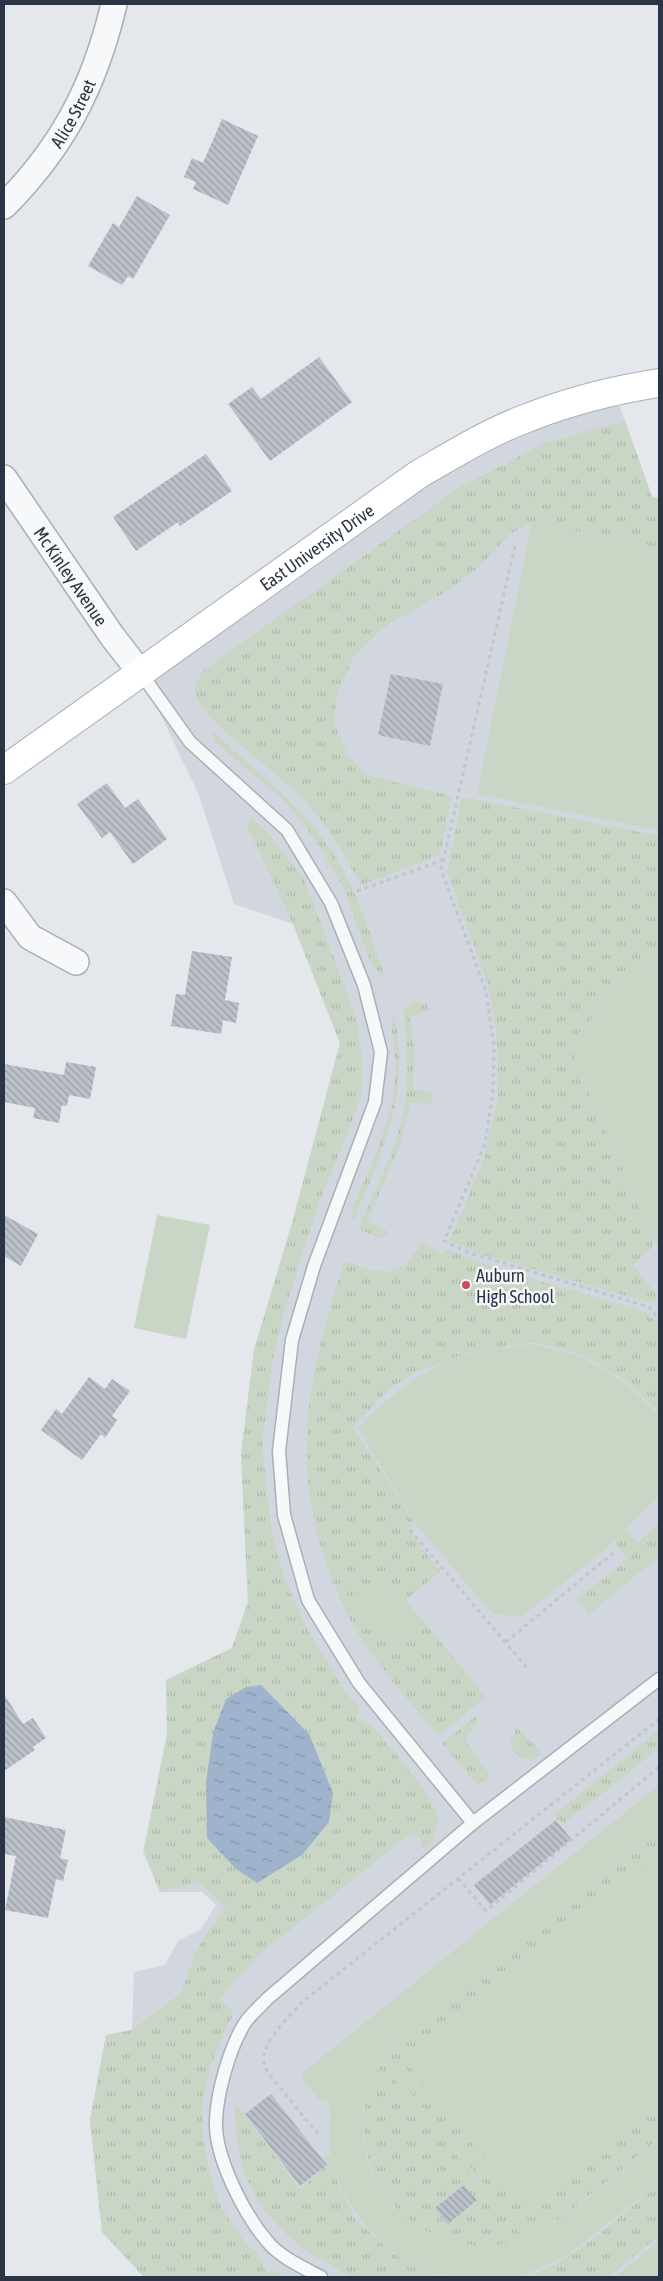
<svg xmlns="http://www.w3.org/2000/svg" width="663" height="2281" font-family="'Asap Condensed',sans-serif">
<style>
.built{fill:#d2d6de}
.grass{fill:url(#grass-tufts)}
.pitch{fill:#c9d6c5}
.water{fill:url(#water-ripples)}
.building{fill:url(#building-back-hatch)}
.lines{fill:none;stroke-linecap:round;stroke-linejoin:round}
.service-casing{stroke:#a9aeb7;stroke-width:15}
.minor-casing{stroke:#a9aeb7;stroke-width:28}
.secondary-casing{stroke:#a9aeb7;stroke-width:30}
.path{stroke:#c2c5cb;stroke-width:3;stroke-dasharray:4 4;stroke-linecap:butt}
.service{stroke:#f7f8fa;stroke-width:12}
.minor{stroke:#f7f8fa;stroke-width:25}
.secondary{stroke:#fff;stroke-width:28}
.poi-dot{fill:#d1495b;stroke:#f4f6f9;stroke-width:2}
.labels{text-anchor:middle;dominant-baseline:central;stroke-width:5;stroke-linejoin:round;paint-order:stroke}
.street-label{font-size:18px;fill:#2b3445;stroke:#f4f6f9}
.poi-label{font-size:18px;fill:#2b3445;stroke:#f4f6f9;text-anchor:start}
</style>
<defs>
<pattern id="grass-tufts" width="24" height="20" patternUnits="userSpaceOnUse" patternTransform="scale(1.25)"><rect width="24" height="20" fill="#c9d6c5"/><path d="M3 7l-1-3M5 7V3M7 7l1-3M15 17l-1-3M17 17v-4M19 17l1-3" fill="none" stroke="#adb8ab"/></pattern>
<pattern id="water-ripples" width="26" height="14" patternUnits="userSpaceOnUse" patternTransform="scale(1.25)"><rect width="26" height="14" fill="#9fb4cc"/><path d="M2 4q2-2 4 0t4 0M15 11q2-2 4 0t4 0" fill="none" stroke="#8293a7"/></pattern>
<pattern id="building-back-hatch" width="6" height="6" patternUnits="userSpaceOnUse" patternTransform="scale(1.25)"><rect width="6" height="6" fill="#bbc0ca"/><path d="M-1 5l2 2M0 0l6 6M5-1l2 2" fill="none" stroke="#989da6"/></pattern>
</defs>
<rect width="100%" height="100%" fill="#e4e7ec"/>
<polygon class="built" points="614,390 652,497 659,498 659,2277 144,2277 102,2232 90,2120 106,2035 132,2030 134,1972 165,1965 178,1941 201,1929 216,1905 202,1892 160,1892 143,1852 167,1734 166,1680 232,1648 248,1602 241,1454 254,1350 293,1220 340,1043 293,924 234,904 199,795 140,672 419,474"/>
<g class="grass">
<path d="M625,421L652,497L659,498V548L532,522L510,534L480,566L449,590L386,626L354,656L337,696L334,723L348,756L366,775L452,796L440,855L361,885C345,856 329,828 307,803C285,778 202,720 195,694C193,686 200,676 204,670L460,487L545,443Z"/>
<path d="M213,732C253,769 301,804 332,851C357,890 370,933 385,977L372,966L343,887L320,847L299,818L280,797L214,741Z"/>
<polygon points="462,797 659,836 659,956 619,987 569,1044 651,1236 653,1247 633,1264 656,1294 656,1299 652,1303 476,1253 450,1240 484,1158 498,1097 497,1038 492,1002 486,979 447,872"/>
<path d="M251,817L268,833L304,879L356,1017L362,1061V1091L356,1112L317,1207L282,1319L272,1364L262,1446L271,1527L284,1577L306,1627L347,1695L358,1706L357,1719L374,1727L423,1788L436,1811L438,1824L433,1840L429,1846L421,1848V1839L416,1833L412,1836L409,1835L261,1953L219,1999L233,2011L232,2017C205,2072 194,2106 209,2167C212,2183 217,2199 225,2213C230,2221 235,2229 240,2236C249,2247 262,2254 264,2269L269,2273L274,2270L285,2277H144L102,2232L90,2120L106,2035L132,2030L181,1993L197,1949L225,1907L199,1882L160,1892L144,1850L167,1734L166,1680L232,1648L248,1602L241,1454L254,1350L293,1220L340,1043L293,924L246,824Z"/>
<path d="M415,1002L426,1004L429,1008L428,1011L410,1017L414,1045L413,1089L431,1093L434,1100L428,1104L411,1102L399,1147L368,1221L386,1230L388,1233L385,1237L380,1238L358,1229C378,1183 405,1135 407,1084C408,1059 406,1033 403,1008Z"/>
<path d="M394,1015C412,1094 382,1151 353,1222L351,1212L378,1148L392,1106L396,1063L391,1025Z"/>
<path d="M421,1242L443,1254L445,1249L502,1270L646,1312L659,1325V1412L625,1380L581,1354L533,1342L471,1352L418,1371L389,1389L353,1427L415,1524L408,1529L440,1572L405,1600L382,1574L390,1648L424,1622L486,1697L438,1736C412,1705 385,1674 363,1641C349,1621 340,1599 331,1577C288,1466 308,1372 344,1263L348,1262C384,1275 400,1280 421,1242Z"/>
<polygon points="659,1522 659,1557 589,1614 576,1600 627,1559 614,1540 625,1529 638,1543"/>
<polygon points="477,1715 479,1717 474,1729 467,1735 467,1743 490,1775 479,1785 474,1782 442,1743"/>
<path d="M517,1727L538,1749L540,1755C530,1764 522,1758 512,1751L510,1742Z"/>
<polygon points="659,1730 659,1748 563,1825 554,1815"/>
<path d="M659,1829V2138C638,2156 616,2173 594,2191C569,2211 544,2235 511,2243C389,2271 312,2118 404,2035Z"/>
<path d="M236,2103L300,2189L328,2165L323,2158L330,2154L337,2182L355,2219L394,2254L428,2273L444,2277C423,2277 401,2277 379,2277C371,2277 360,2279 353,2277C345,2274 337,2268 329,2264C267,2231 230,2175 236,2103Z"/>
<path d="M659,2184V2236L608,2277H525C571,2264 621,2215 659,2184Z"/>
</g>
<g class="pitch">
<polygon points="532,522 659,548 659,817 657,830 477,794"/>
<polygon points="659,956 659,1246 651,1236 569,1044 619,987"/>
<polygon points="157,1215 210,1225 186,1339 134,1328"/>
<path d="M531,1344L580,1356L625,1383L659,1415V1495L608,1547L521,1617L492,1613L415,1523L358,1428C392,1394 428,1363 477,1352C495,1348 513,1347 531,1344Z"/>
<polygon points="382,1574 424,1622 390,1648 350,1597"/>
<path d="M659,1785V1829L393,2045C372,2076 356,2116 366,2155C382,2218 450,2258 512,2242C544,2234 569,2211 595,2191C616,2173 638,2156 659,2138V2183L566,2256L523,2275L516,2277C494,2277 472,2279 451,2277C400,2273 348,2216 334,2169C332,2160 330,2148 330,2139C329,2125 334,2110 326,2099L320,2102L300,2075Z"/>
<polygon points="659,1859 659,2099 523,2207 405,2060"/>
<polygon points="397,2075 523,2232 520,2234 394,2078"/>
<polygon points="659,2241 659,2277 615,2277"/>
</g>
<polygon class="water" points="261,1685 309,1734 333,1793 329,1822 302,1855 257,1883 236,1869 207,1838 206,1783 213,1733 226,1699 246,1687"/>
<g class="building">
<polygon points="222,119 258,136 228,205 193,189 196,182 184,177 192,158 203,163"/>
<polygon points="137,196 170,215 133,279 128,276 122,285 88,266 113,223 119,227"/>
<polygon points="319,357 352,402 270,461 228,404 252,387 261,399"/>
<polygon points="206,454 232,491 180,526 178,522 136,551 113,517"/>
<polygon points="391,674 443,684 430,746 378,735"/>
<polygon points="107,783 125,808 138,799 167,839 133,864 110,832 102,838 77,804"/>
<polygon points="192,951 232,957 225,1000 239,1003 236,1023 223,1020 221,1034 171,1026 176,994 185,995"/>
<polygon points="66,1062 96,1067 90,1099 69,1095 67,1106 62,1105 59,1123 33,1118 35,1108 4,1102 4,1064 64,1075"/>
<polygon points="4,1215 38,1234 21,1266 4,1256"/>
<polygon points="89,1377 105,1389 112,1379 130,1391 112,1416 117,1420 105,1438 101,1434 82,1460 41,1430 56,1409 62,1414"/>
<polygon points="4,1694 23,1724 33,1718 46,1738 33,1747 35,1750 4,1771"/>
<polygon points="4,1817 66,1830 60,1858 68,1860 63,1881 56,1879 48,1918 5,1910 16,1856 4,1854"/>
<polygon points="556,1820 571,1839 490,1905 474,1885"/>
<polygon points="271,2094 327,2165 300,2186 245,2114"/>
<polygon points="464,2185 477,2200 448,2224 435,2208"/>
</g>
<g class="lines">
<g class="service-casing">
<g id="service">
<path d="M140,672L190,742L287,830L331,903L364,985L381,1052L375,1102L314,1266L292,1340L279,1451L284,1515L308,1600L359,1683L473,1823L267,1999C259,2008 247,2017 242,2028C229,2051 217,2093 216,2120C214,2156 244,2214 267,2241C278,2256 304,2268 321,2277"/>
<polyline points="473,1823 659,1679"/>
</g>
</g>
<g class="minor-casing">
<g id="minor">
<path id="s1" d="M4,206C63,147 95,85 114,4"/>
<path id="s2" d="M4,478L112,636L140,672"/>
<polyline points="4,902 30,937 76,962"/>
</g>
</g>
<g class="secondary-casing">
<g id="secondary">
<path id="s3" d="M4,770L419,474C454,454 489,432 527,418C570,401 614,390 659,383"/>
</g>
</g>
<g class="path">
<polyline points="515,546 441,870 486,991 494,1046 493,1092 485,1144 444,1241 470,1253 649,1307 659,1319"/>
<polyline points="357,891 443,860"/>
<polyline points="410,1530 528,1669"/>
<polyline points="506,1642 613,1553"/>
<polyline points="458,1878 486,1911 659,1767"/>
<path d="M318,2134L268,2073C265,2066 262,2060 264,2053C270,2035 288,2018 300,2004L659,1719"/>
</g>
<use href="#service" class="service"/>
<use href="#minor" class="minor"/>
<use href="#secondary" class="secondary"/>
</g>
<circle class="poi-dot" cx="466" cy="1285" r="5"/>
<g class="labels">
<g class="street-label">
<text stroke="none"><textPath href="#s1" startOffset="116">Alice Street</textPath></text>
<text stroke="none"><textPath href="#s3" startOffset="384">East University Drive</textPath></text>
<text stroke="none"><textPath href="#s2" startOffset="119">Mc Kinley Avenue</textPath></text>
</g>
<g class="poi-label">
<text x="476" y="1275">Auburn<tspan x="476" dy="21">High School</tspan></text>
</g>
</g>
<rect width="663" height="2281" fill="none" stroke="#2b3445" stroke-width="10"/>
</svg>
